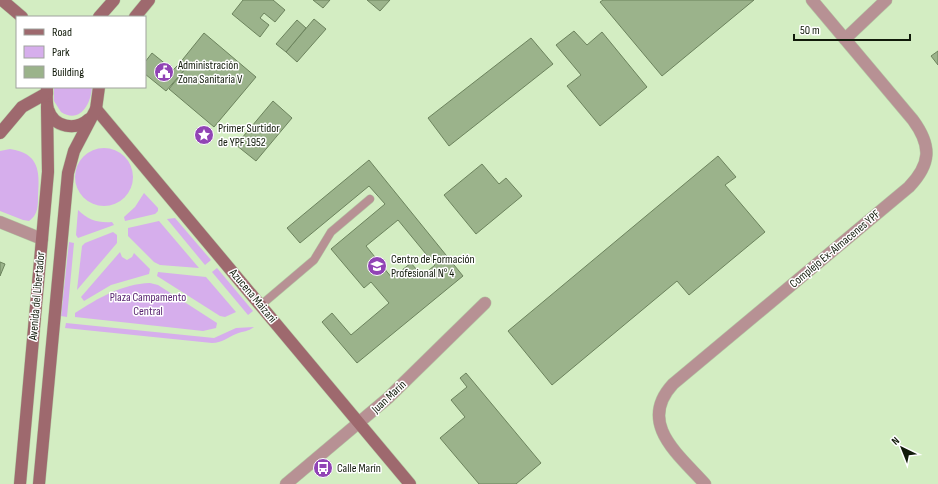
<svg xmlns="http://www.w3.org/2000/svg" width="938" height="484" font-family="'Sofia Sans Condensed',sans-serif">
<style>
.green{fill:#d6aeec}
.building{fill:#9bb38b;stroke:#6c835d;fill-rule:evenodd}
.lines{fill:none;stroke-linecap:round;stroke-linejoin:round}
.lane-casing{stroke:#b4cba5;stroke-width:9}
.street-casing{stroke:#b4cba5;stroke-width:13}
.secondary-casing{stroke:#b4cba5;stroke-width:13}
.lane{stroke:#b79194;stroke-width:8}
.street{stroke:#b79194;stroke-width:12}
.secondary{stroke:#9e696e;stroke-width:12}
.labels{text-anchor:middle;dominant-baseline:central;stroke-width:3;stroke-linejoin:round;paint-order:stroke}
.poi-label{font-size:12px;fill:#111a0a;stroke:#fff;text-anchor:start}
.street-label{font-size:12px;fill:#111a0a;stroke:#fff}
.park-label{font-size:12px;fill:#582470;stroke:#fff}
</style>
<rect width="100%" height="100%" fill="#d3edc2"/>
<g class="green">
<path d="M54,87H92C91,104 80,124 61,112L54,101Z"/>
<circle cx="104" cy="177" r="29"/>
<path d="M10,149C39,153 40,171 38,196C38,206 38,215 29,221L23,220L0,211V151Z"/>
<polygon points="144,193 158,208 158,211 155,214 125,221 124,217 135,207"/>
<path d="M78,210C88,220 98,223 112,222L114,225L78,238L76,235Z"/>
<polygon points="175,218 211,260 205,265 167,219"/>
<polygon points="159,221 199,268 160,265 154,262 128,236 128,228"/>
<polygon points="113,232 117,235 117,243 77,290 82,246 85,243"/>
<polygon points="69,242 74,243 67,317 61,316"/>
<polygon points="120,252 122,257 127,260 132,257 134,253 150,269 149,274 111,285 84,301 81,297"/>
<polygon points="217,268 253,311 248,315 212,272"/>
<polygon points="158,272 206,277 236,312 225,317 220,316 157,276"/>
<path d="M150,283L158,285L217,323L216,328L203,331L75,317V313C98,298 122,284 150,283Z"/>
<path d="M66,323L214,338L236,328L254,327C248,332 243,331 236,334C228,337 222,343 212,343L65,328Z"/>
</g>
<g class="building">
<polygon points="243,0 273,0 285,10 275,22 264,13 260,18 269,25 260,37 232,14"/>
<polygon points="313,0 330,0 323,8"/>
<polygon points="367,0 390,0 380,11"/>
<polygon points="603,0 754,0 662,76 600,2"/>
<polygon points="314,19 326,29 297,62 286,52"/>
<polygon points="297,20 306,28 286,52 276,44"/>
<polygon points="574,31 587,45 602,32 647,87 600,126 567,86 581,75 556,45"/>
<polygon points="204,33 256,77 214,127 169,89 185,69 179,64"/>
<polygon points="531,38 553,64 449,146 428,118"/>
<polygon points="938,51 938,65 931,56"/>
<polygon points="152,53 173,70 179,64 185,69 166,91 145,74 145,62"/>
<polygon points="273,101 292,118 256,161 236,145"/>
<polygon points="718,156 736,177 725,185 765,232 689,295 677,281 552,385 508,331"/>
<path d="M369,160L463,276L357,363L322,322L332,313L351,335L389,303L371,282L364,288L331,249L385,204L369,186L300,243L287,228ZM398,220L435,265L422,276L411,263L392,278L366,246Z"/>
<polygon points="482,164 499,184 506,178 522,196 476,234 444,195"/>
<polygon points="0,262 5,264 0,276"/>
<polygon points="466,373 541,463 516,484 479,484 440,438 465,417 451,400 467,387 460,378"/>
</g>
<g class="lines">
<g class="lane-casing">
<polyline id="lane" points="261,305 314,260 331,232 370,199"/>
</g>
<g class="street-casing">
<g id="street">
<polyline points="845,39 886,0"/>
<polyline points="0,222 42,239"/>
<polyline points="286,484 388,398 485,303"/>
<path d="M705,484C678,454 637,423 673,384L909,187C931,164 932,146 913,120L812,0"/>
</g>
</g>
<g class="secondary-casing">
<g id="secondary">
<polyline points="2,0 22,17"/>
<polyline points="99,17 114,0"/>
<polyline points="135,17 149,0"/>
<path d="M47,87C47,94 46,102 48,109C54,128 76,131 89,119"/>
<polyline points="96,109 410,484"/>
<polyline points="0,133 22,107 47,93"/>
<polyline points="20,484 48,172 47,107"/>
<polyline points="39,484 68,173 74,151 96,109 99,87"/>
</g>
</g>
<use href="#lane" class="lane"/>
<use href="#street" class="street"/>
<use href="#secondary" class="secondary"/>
</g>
<defs>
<g id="civic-disc" transform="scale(1)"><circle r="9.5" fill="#9144b5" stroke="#fff"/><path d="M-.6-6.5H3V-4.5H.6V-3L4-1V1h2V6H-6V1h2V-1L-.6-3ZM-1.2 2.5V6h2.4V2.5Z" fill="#fff"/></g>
<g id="sight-disc" transform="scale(1)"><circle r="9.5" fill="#9144b5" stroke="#fff"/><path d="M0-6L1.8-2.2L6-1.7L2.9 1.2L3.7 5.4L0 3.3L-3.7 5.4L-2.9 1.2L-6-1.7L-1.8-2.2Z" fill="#fff"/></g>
<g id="university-disc" transform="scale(1)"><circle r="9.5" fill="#9144b5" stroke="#fff"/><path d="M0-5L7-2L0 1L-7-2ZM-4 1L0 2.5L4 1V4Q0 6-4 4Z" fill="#fff"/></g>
<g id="bus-disc" transform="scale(1)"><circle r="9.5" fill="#9144b5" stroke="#fff"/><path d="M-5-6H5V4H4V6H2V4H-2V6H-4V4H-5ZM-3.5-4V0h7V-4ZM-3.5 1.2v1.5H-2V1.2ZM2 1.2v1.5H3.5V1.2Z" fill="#fff"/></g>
</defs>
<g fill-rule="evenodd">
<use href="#civic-disc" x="164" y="72"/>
<use href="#sight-disc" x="204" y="135"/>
<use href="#university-disc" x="377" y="266"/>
<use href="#bus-disc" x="323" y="468"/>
</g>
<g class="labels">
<g class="poi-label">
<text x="178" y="65">Administración<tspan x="178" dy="14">Zona Sanitaria V</tspan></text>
<text x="218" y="128">Primer Surtidor<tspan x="218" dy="14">de YPF 1952</tspan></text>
<text x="391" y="259">Centro de Formación<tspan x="391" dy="14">Profesional N° 4</tspan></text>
<text x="337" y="468">Calle Marín</text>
</g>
<g class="street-label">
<text transform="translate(835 249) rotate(-40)">Complejo Ex-Almacenes YPF</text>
<text transform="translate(37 296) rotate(-85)">Avenida del Libertador</text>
<text transform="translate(253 296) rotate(50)">Azucena Maizani</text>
<text transform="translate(389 397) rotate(-43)">Juan Marín</text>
</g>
<g class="park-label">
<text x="148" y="297">Plaza Campamento<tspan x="148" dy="14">Central</tspan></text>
</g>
</g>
<rect x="16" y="16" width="130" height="72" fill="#ffffff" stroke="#a0a39d"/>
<rect x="24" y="29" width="20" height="6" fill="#9e696e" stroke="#a0a39d"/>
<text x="52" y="36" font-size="12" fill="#111a0a">Road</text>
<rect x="24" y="46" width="20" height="12" fill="#d6aeec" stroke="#a0a39d"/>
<text x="52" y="56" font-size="12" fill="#111a0a">Park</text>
<rect x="24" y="66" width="20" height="12" fill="#9bb38b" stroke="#a0a39d"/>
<text x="52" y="76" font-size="12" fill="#111a0a">Building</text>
<g transform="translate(902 448) rotate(317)" stroke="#ffffff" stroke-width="3" paint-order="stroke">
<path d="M0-3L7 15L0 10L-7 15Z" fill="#111a0a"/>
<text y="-6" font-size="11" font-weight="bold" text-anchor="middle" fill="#111a0a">N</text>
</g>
<path d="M794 34v6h116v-6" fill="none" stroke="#111a0a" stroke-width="2"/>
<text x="800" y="34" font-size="12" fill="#111a0a" stroke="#ffffff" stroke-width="3" paint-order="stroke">50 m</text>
</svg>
